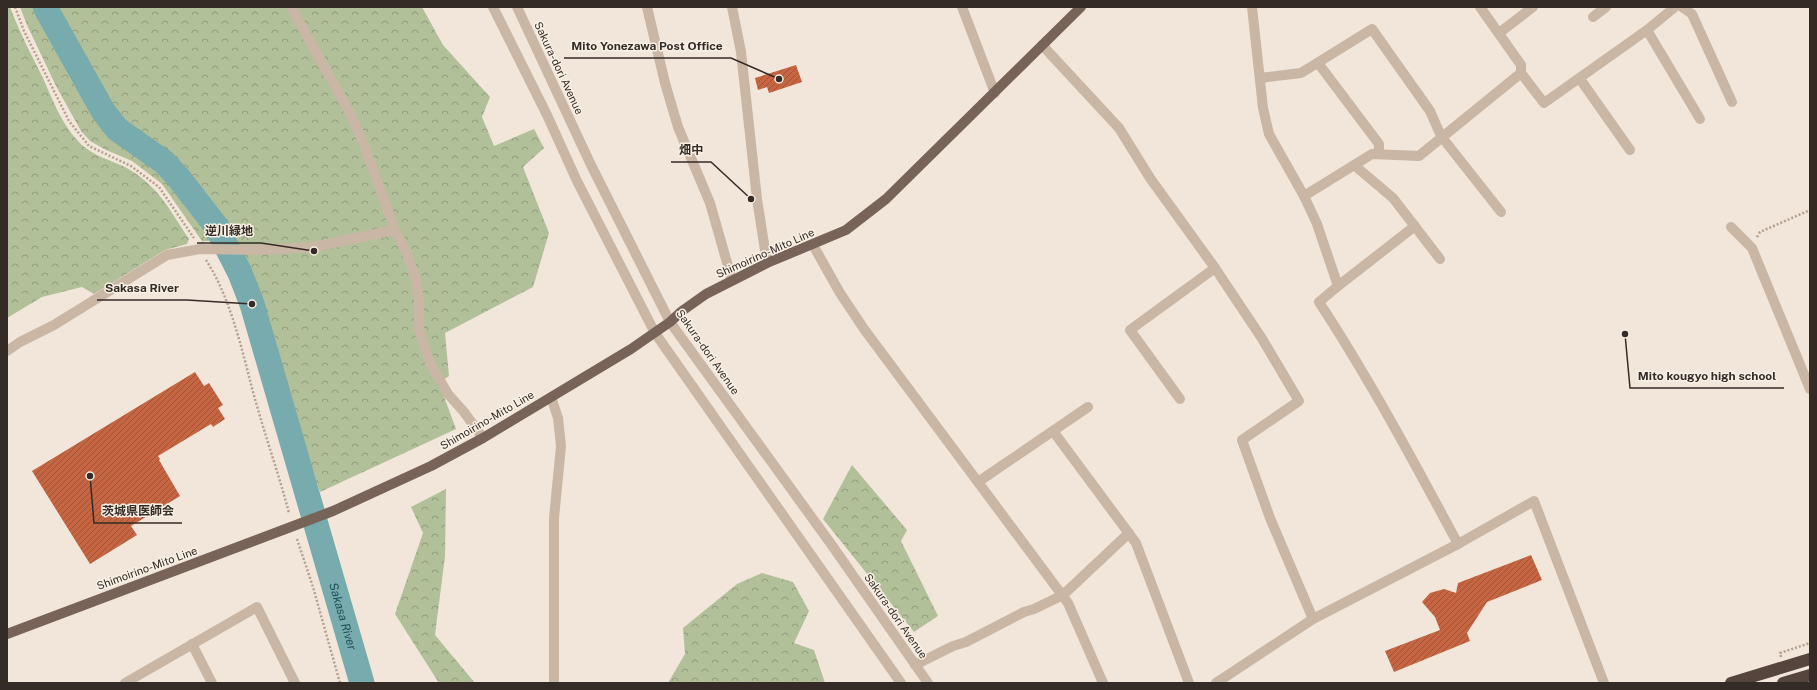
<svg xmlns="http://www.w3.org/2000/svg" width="1817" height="690" font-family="'Public Sans','Noto Sans JP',sans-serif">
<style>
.forest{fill:url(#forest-crowns)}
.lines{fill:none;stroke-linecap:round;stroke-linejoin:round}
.river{stroke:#78abae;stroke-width:25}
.building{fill:url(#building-hatch)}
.path{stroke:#b5a08f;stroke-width:2.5;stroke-dasharray:2 2;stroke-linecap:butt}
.minor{stroke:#c9b6a5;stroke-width:10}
.major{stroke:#776357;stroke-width:10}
.highway{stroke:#56453d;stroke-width:12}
.labels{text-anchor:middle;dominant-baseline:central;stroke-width:3;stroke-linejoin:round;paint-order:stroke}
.street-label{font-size:11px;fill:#352b26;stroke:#f9f0e5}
.water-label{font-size:12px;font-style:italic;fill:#1c5156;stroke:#f9f0e5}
.leader{fill:none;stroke:#352b26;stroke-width:1.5}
.callout-dot{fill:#352b26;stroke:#f9f0e5;stroke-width:1.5}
.callout-label{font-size:12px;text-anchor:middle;font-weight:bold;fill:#352b26;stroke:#f9f0e5;stroke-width:3;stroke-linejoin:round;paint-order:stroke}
</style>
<defs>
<pattern id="forest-crowns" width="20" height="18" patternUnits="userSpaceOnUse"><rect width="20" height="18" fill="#b2c099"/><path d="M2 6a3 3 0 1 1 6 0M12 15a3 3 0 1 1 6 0" fill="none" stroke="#929c7d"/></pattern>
<pattern id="building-hatch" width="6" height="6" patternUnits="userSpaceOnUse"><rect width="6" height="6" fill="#c66542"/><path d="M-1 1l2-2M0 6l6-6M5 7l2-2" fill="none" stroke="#a25337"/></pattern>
</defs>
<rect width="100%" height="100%" fill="#f1e6d9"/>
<g class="forest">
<path d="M7,7H10C19,31 31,54 42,76C53,100 62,126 82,145C94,156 110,160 125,167C158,185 169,209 189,239L187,244L165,250L94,294L82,287L42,297L7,318Z"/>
<polygon points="20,7 422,7 443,45 490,97 482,117 494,146 534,129 544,148 523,167 549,233 533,287 445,333 449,376 439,383 456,429 320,492 237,241 203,241 204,244 162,184 132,161 106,150 90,141 81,131 56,86 27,25"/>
<polygon points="852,465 907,530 901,541 938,616 914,632 823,519"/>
<polygon points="446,489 445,556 435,635 475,683 439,683 395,614 423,533 411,507"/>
<polygon points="762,573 793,582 809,611 794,643 814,650 825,683 668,683 685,654 683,628 737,584"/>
</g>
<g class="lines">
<path class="river" id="s1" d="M45,7L103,111L117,129L164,162L178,177L216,226L240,273L252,304L362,683"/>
</g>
<g class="building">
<polygon points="796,65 802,82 769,93 767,87 758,90 755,78"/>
<polygon points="195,372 204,386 209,383 223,405 218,408 225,419 213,427 211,424 158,456 160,459 159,460 180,496 131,526 137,535 90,564 32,471"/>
<polygon points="1531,555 1542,580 1487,602 1467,633 1470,641 1394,672 1385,651 1440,630 1435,617 1422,602 1430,593 1444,589 1456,593 1458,583"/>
</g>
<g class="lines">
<g class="path">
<polyline points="15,7 24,31 69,121 89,146 131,166 159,187 194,238"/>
<polyline points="1757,237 1760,232 1810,210"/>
<path d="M206,260C230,297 241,346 252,388C263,430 278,471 289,513"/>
<polyline points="297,539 313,587 340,683"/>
<polyline points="1781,657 1780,653 1810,643"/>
</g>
<g class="minor">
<polyline points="291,7 350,113 363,142 395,230 407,254 416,280 419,300 419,330 430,363 448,394 464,412 483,438"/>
<polyline points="493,7 547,115 577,181 655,333 901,683"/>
<polyline points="517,7 591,165 670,322 831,544 928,683"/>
<polyline points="647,7 665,83 678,127 710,203 732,280"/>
<polyline points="732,7 741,52 757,199 767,263"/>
<polyline points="962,7 995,93"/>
<path d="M1252,7L1263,108L1269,134L1304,196L1317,224L1338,286L1319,302C1370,380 1414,462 1458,544"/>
<polyline points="1682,7 1692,14 1732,102"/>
<polyline points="1593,17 1606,7"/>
<polyline points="1647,30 1700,119"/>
<polyline points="1499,33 1533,7"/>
<polyline points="1042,45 1119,128 1150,178 1215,268 1261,337 1299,401 1242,440 1270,518 1313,619"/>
<polyline points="1318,63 1379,144 1379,154"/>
<polyline points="1521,73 1544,103 1647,30 1675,7"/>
<polyline points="1260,78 1301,73 1372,29 1430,111 1441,136 1501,212"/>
<polyline points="1580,79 1630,150"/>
<polyline points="1354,165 1393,198 1440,259"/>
<polyline points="1304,196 1372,154 1419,156 1521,73 1521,65 1480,7"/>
<polyline points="1731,227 1752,248 1810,389"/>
<polyline points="813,245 840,293 864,329 1068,603 1103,683"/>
<polyline points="1338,286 1415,226"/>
<polyline points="7,351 20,342 54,325 167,255 200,249 258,250 313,247 395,230"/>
<polyline points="551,397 558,418 561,446 554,518 554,683"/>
<polyline points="1180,399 1130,330 1215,268"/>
<polyline points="1053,431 1136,543 1189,683"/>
<polyline points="978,482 1088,407"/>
<polyline points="192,644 212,683"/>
<polyline points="915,665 953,646 966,642 1024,612 1034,609 1063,595 1129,533"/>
<polyline points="125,683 257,607 295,683"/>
<polyline points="1216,683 1313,619 1458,544 1534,501 1604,683"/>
</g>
<polyline class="major" points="7,634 333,511 431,466 483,438 631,349 670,322 682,311 706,294 767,263 846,230 886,199 1081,7"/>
<g class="highway">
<polyline points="1731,683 1810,659"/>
<polyline points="1783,683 1810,675"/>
</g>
</g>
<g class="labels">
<g class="street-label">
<text transform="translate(559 68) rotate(65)">Sakura-dori Avenue</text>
<text transform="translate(765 253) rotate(-24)">Shimoirino-Mito Line</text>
<text transform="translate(708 352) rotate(55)">Sakura-dori Avenue</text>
<text transform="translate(487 420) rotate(-30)">Shimoirino-Mito Line</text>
<text transform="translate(147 568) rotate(-20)">Shimoirino-Mito Line</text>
<text transform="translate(896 616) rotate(55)">Sakura-dori Avenue</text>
</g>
<g class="water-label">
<text stroke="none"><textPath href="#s1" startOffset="693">Sakasa River</textPath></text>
</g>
</g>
<path class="leader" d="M779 79L731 58H564M751 199L711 162H671M314 251L261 243H197M252 304L187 300H97M1625 334L1630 388H1784M90 476L94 523H182"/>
<g class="callout-dot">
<circle cx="779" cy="79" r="4"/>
<circle cx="751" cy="199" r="4"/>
<circle cx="314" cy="251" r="4"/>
<circle cx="252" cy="304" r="4"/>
<circle cx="1625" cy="334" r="4"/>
<circle cx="90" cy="476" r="4"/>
</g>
<g class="callout-label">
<text x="647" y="50">Mito Yonezawa Post Office</text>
<text x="691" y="154">畑中</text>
<text x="229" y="235">逆川緑地</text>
<text x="142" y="292">Sakasa River</text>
<text x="1707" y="380">Mito kougyo high school</text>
<text x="138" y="515">茨城県医師会</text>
</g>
<rect width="1817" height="690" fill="none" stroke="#352b26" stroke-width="16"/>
</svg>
